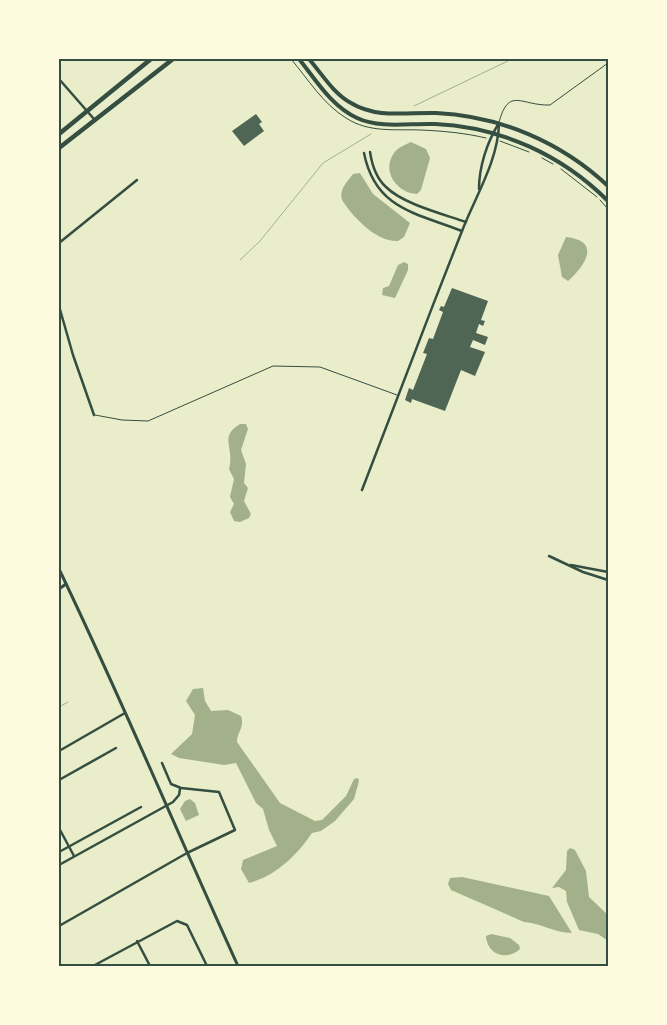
<svg xmlns="http://www.w3.org/2000/svg" width="667" height="1025" font-family="'Fira Sans',sans-serif">
<style>
.water{fill:#a3b18a}
.lines{fill:none;stroke-linecap:round;stroke-linejoin:round}
.stream{stroke:#a3b18a;stroke-width:1}
.building{fill:#4f6655}
.path{stroke:#344e41;stroke-width:1}
.service{stroke:#344e41;stroke-width:1}
.minor{stroke:#344e41;stroke-width:2.5}
.tertiary{stroke:#344e41;stroke-width:3}
.secondary{stroke:#344e41;stroke-width:4}
.primary{stroke:#344e41;stroke-width:4.5}
.neatline{fill:none;stroke:#344e41;stroke-width:2}
</style>
<rect width="100%" height="100%" fill="#e9edc9"/>
<g class="water">
<path d="M411,142L426,149L430,158L421,190L417,194C397,193 381,171 394,153C398,147 405,145 411,142Z"/>
<path d="M360,173L373,194L410,223L404,237L398,241C376,242 353,217 342,200C339,189 347,182 353,174Z"/>
<path d="M566,237C602,241 585,266 568,281L562,277L558,255Z"/>
<polygon points="404,262 408,264 408,270 395,298 382,295 383,288 389,286 398,265"/>
<path d="M240,424H246L248,429L241,450L246,464L244,483L248,488L244,501L251,514L249,518L240,522L234,521L230,512L234,504L230,497L234,479L229,469C235,446 218,438 240,424Z"/>
<path d="M203,688L205,701L211,711L228,710L241,716C245,727 237,732 237,742L280,803L315,821L322,820L346,796L354,779L358,778L359,781L354,799L335,821L321,831L312,833C297,855 276,876 249,883L241,869L243,860L277,846L269,830L263,809L256,803L236,763L224,765L179,758L171,754L192,734L195,715L186,701L193,689Z"/>
<polygon points="190,799 195,803 199,815 186,821 180,809 185,801"/>
<polygon points="570,848 575,850 586,871 589,897 608,915 608,941 598,934 579,930 567,902 566,891 559,887 552,888 566,870 567,851"/>
<path d="M462,877L549,896L572,933C555,933 541,923 524,922L451,890L448,884L450,878Z"/>
<path d="M491,934L510,938L519,945L520,949C507,961 487,955 486,936Z"/>
</g>
<g class="lines">
<g class="stream">
<polyline points="414,106 512,59"/>
<polyline points="240,260 260,241 323,163 371,134"/>
<polyline points="59,707 68,702"/>
</g>
</g>
<g class="building">
<polygon points="256,114 262,122 259,124 264,131 244,146 232,131"/>
<polygon points="452,288 488,301 481,320 485,321 483,326 479,324 476,333 488,337 485,345 473,340 470,347 485,352 475,376 461,370 445,411 412,399 411,403 405,400 409,388 413,390 427,354 423,353 429,338 433,339 443,312 439,310 441,306 444,307"/>
</g>
<g class="lines">
<g class="path">
<path d="M291,59C308,79 323,104 346,118C369,133 395,129 421,130C443,131 465,133 486,138"/>
<polyline points="500,141 529,152"/>
<polyline points="542,158 553,164"/>
<polyline points="561,169 597,197"/>
<polyline points="600,200 608,209"/>
</g>
<g class="service">
<path d="M499,122C509,86 521,106 550,105L608,63"/>
<polyline points="95,415 122,420 148,421 273,366 320,367 397,395"/>
</g>
<g class="minor">
<polyline points="59,79 94,119"/>
<path d="M370,152C372,165 376,178 386,187C403,204 443,214 466,222"/>
<path d="M364,153C375,209 416,213 462,231"/>
<path d="M479,189C479,167 487,142 499,123"/>
<polyline points="59,243 137,180"/>
<polyline points="59,306 73,355 94,415"/>
<path d="M362,490C395,403 428,317 462,231C475,197 498,161 499,124"/>
<polyline points="549,556 583,572 608,580"/>
<polyline points="571,565 608,572"/>
<polyline points="59,751 125,713"/>
<polyline points="59,780 116,748"/>
<polyline points="59,828 74,856"/>
<polyline points="59,852 141,807"/>
<polyline points="59,865 173,802 179,795 180,789"/>
<polyline points="59,926 187,853 235,830 219,792 181,788 171,784 162,763"/>
<polyline points="137,941 150,966"/>
<polyline points="93,966 177,921 187,925 207,966"/>
</g>
<g class="tertiary">
<path d="M59,569C122,700 178,834 238,966"/>
<polyline points="59,589 66,584"/>
</g>
<g class="secondary">
<path d="M299,59C316,80 331,106 357,118C381,129 409,123 435,124C501,127 562,155 608,201"/>
<path d="M309,59C322,74 333,93 351,103C377,119 408,112 436,113C500,116 561,142 608,186"/>
</g>
<g class="primary">
<polyline points="59,134 151,59"/>
<polyline points="59,148 173,59"/>
</g>
</g>
<rect width="667" height="1025" fill="none" stroke="#fefae0" stroke-width="120"/>
<rect x="60" y="60" width="547" height="905" class="neatline"/>
</svg>
